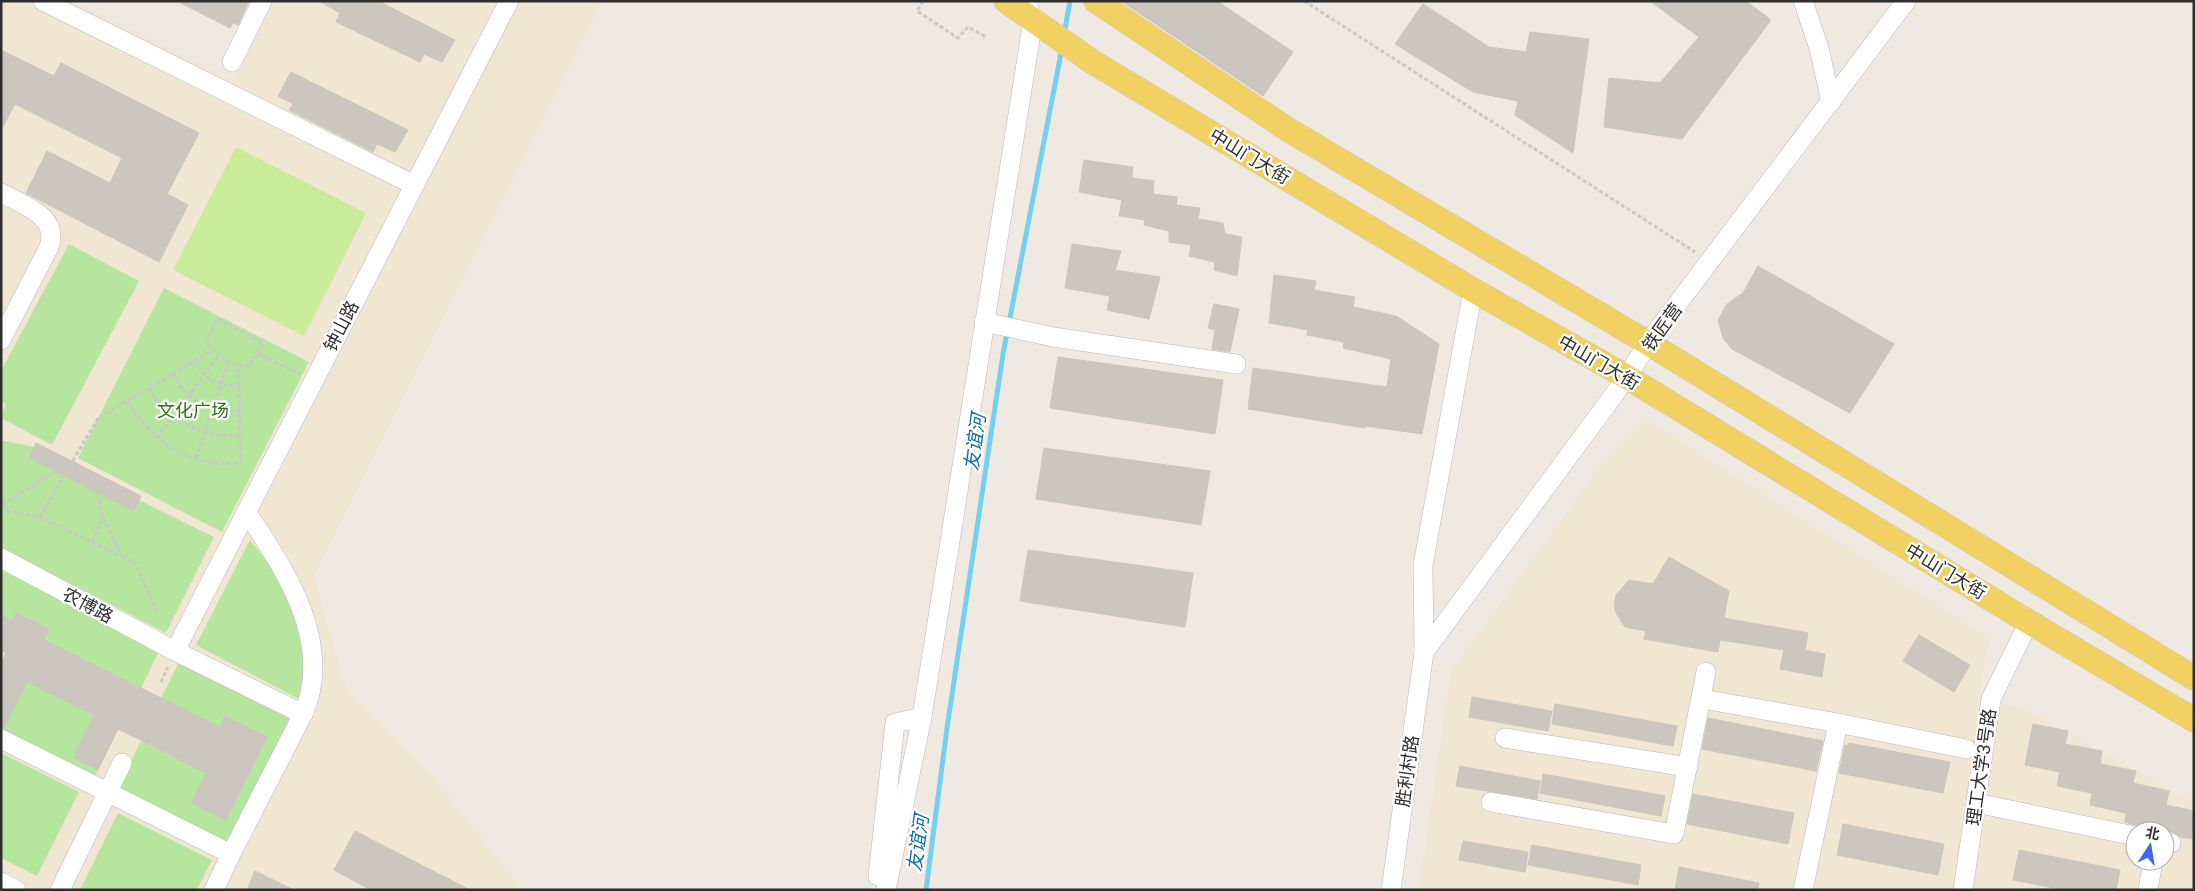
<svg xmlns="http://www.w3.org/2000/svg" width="2195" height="891" font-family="Roboto,'Noto Sans SC',sans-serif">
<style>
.education{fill:#f0e6d1;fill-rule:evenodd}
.green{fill:#b6e59e}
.pitch{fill:#c9ec9a}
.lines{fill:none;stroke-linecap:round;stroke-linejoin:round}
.stream{stroke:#75cff0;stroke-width:5}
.building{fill:#cbc7bf;stroke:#cbc5ba}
.minor-casing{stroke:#b4b7c1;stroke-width:20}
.major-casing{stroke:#c9c9c9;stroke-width:25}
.path{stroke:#c9c9c9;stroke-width:3;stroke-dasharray:4 2.5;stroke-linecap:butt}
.minor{stroke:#fff;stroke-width:19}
.major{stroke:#f2d163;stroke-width:24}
.labels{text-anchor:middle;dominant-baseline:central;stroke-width:4.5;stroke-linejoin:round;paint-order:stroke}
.street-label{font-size:18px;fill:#2e2e2e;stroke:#fff}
.park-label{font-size:18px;fill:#2c6e1b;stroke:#fff}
.water-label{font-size:19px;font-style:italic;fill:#0d6fa3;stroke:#fff}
</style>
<rect width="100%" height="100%" fill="#efe9e1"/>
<g class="education">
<polygon points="1,1 72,1 233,81 274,1 602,1 313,576 346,689 434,779 522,890 1,890"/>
<path d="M1646,420L1990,639L1980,684L1991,699L2030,712L2194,803V890H1419L1451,672L1595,474ZM2135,831H2165V861H2135Z"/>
</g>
<g class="green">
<polygon points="69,244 139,281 52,445 1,418 6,404 1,402 1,371"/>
<polygon points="164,288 309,362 222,532 78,458"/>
<polygon points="1,440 34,447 29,458 134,511 139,500 214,537 166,633 1,548"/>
<polygon points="250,540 274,570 287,594 306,654 301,700 196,645"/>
<polygon points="1,570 159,651 141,688 44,640 48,629 17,613 12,621 1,615"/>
<polygon points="179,662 294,721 230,848 116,791 141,741 206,773 226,820 267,738 226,717 220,727 161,698"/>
<polygon points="27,682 94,715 73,757 98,770 92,781 1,735 1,721"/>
<polygon points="1,753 79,792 37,876 1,858"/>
<polygon points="118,813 212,860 197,890 80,890"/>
</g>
<polygon class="pitch" points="236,147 366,213 304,336 173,270"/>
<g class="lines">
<g class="stream">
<polyline points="1064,35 1070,1"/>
<polyline points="926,890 947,728 1003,354 1062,48"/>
</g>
</g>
<g class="building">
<polygon points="177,1 249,1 238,25 233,23 230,28"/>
<polygon points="319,1 378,1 455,40 442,62 424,54 420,62 336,22 340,13"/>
<polygon points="1121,1 1217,1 1293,52 1263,96"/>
<polygon points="1650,1 1746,1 1771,20 1682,139 1604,127 1609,78 1660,83 1699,37"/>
<polygon points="1423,4 1489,47 1526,52 1530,32 1589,39 1573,153 1515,115 1518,101 1473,92 1395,44"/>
<polygon points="1,50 54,76 61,63 199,133 167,194 188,205 159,262 26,193 47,151 110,183 122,158 15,104 1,130"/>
<polygon points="291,72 408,130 395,152 377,144 373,152 289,110 293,104 278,96"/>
<polygon points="1084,160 1133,167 1132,178 1154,181 1153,194 1177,197 1176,205 1200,208 1198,219 1223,223 1225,234 1242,237 1237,276 1214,270 1215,262 1189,256 1191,245 1169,242 1169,231 1144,225 1145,220 1119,216 1122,200 1079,192"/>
<polygon points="1072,244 1121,251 1115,270 1160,277 1149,319 1107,310 1110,296 1065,288"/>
<polygon points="1758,266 1894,344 1850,413 1732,349 1723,338 1718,320 1727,304 1743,293"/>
<polygon points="1274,275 1316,281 1314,290 1355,297 1353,307 1396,316 1439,344 1422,434 1366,426 1365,428 1248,409 1253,368 1387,387 1391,359 1343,348 1344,342 1307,335 1308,330 1269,323"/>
<polygon points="1214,304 1239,309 1230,352 1212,349 1215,330 1208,328"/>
<polygon points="1058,357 1223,380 1215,434 1050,408"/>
<polygon points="36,443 141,496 134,511 29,458"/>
<polygon points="1044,448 1210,471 1201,525 1036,499"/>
<polygon points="1028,550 1193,573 1185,627 1020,601"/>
<polygon points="1669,557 1729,591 1724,618 1808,633 1805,650 1825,654 1822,677 1780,669 1784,650 1720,640 1718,652 1644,639 1646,631 1625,627 1616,613 1614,605 1616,595 1629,580 1653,584"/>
<polygon points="16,613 49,629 44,640 141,688 220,727 225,716 267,737 226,820 191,803 206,773 118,729 98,770 73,757 94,715 27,682 4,728 1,728 1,663 6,653 1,650 1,615 12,621"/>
<polygon points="1919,635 1970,665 1954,692 1903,661"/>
<polygon points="1472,697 1552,711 1548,731 1469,717"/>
<polygon points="1555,704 1677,726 1673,746 1552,724"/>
<polygon points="1708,718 1823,741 1816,771 1702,749"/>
<polygon points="2033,724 2068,731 2065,744 2102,751 2100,764 2136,771 2133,783 2169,791 2166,805 2194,811 2194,839 2180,837 2173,832 2152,831 2125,822 2126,813 2090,805 2092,793 2057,786 2060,772 2025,765"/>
<polygon points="1848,743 1950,762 1943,793 1839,773 1845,745 1848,746"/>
<polygon points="1460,766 1540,781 1537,799 1456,786"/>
<polygon points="1543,774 1665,796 1661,816 1540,793"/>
<polygon points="1693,794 1794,813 1788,844 1687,824"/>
<polygon points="1843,824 1944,844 1938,875 1837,855"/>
<polygon points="355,831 470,890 371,890 334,870"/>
<polygon points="1463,841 1528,852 1525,872 1459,860"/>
<polygon points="1532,845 1641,865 1638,885 1528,865"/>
<polygon points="2019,850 2120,870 2116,890 2064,890 2013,880"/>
<polygon points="1679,867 1759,883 1758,890 1675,890"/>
<polygon points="255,871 294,890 247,890"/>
</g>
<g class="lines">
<g class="minor-casing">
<g id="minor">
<polyline points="43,1 414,185"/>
<polyline points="1803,1 1819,48 1831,102"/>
<polyline points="232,62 262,1"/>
<path d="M1,193C23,205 60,216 49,247L1,340"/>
<polyline points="984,322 1053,337 1236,364"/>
<path d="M247,513C286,569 334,645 303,714"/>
<polyline points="1,558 175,651 303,714 231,854"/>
<polyline points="175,651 509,1"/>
<polyline points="1424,652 1627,377 1648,343 1906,1"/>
<polyline points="1702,699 1838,723 1966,749"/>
<polyline points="1505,738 1688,767"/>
<polyline points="1,739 231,854 214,890"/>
<polyline points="1491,802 1674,834 1706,672"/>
<polyline points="1976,803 2135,836"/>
<polyline points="2165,842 2171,843"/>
<polyline points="878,876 895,723 922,717"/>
<polyline points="1,882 16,890"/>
<polyline points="60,890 122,763"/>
<polyline points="886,890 922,717 1033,20 1029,9"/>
<polyline points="1391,890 1424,652 1423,565 1473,290"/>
<polyline points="1803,890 1838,723"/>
<polyline points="1963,890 1991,699 2029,622"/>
<polyline points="2148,890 2153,861"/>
</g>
</g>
<g class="major-casing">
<g id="major">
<polyline points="1006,1 1091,61 1473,290 1627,377 2029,622 2194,720"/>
<polyline points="1096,1 1287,129 1648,343 2194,678"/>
</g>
</g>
<g class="path">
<polyline points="923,1 917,11 958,38 968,27 986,37"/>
<polyline points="1304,1 1695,252"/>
<path d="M218,319L263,343L249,367C230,364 218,358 206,343Z"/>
<polyline points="257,353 299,374"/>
<path d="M195,361C205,380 218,386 239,386"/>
<path d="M173,374C187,402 209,412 240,411"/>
<path d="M149,388C169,423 201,437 241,436"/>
<path d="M127,401C150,440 194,471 241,462L238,365"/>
<polyline points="156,438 218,357"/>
<polyline points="196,458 228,362"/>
<polyline points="1,460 3,504 8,511 40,517 135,563 158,613"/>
<polyline points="98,493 102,516 121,555"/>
<polyline points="3,504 55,471"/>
<polyline points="40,517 98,418 212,351"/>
<polyline points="92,542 102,517"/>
<polyline points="161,682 168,667"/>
</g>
<use href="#minor" class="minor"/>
<use href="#major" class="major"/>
</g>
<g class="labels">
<g class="street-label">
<text transform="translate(1250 156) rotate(31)">中山门大街</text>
<text transform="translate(341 326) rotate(-63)">钟山路</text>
<text transform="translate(1662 327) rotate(-54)">铁匠营</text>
<text transform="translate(1599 362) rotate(30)">中山门大街</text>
<text transform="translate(1946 571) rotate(31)">中山门大街</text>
<text transform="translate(88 605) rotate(28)">农博路</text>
<text transform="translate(1981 767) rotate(-82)">理工大学3号路</text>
<text transform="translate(1407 771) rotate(-82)">胜利村路</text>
</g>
<g class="park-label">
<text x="193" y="410">文化广场</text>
</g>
<g class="water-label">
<text transform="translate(975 442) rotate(-82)">友谊河</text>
<text transform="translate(918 843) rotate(-82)">友谊河</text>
</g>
</g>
<rect width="2195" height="891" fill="none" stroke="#2e2e2e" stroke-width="5"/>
<g transform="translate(2150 846) rotate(12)"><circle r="24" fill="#ffffff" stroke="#ababab"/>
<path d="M0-4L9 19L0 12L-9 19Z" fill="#4264fb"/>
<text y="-8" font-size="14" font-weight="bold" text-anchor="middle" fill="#2e2e2e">北</text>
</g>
</svg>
